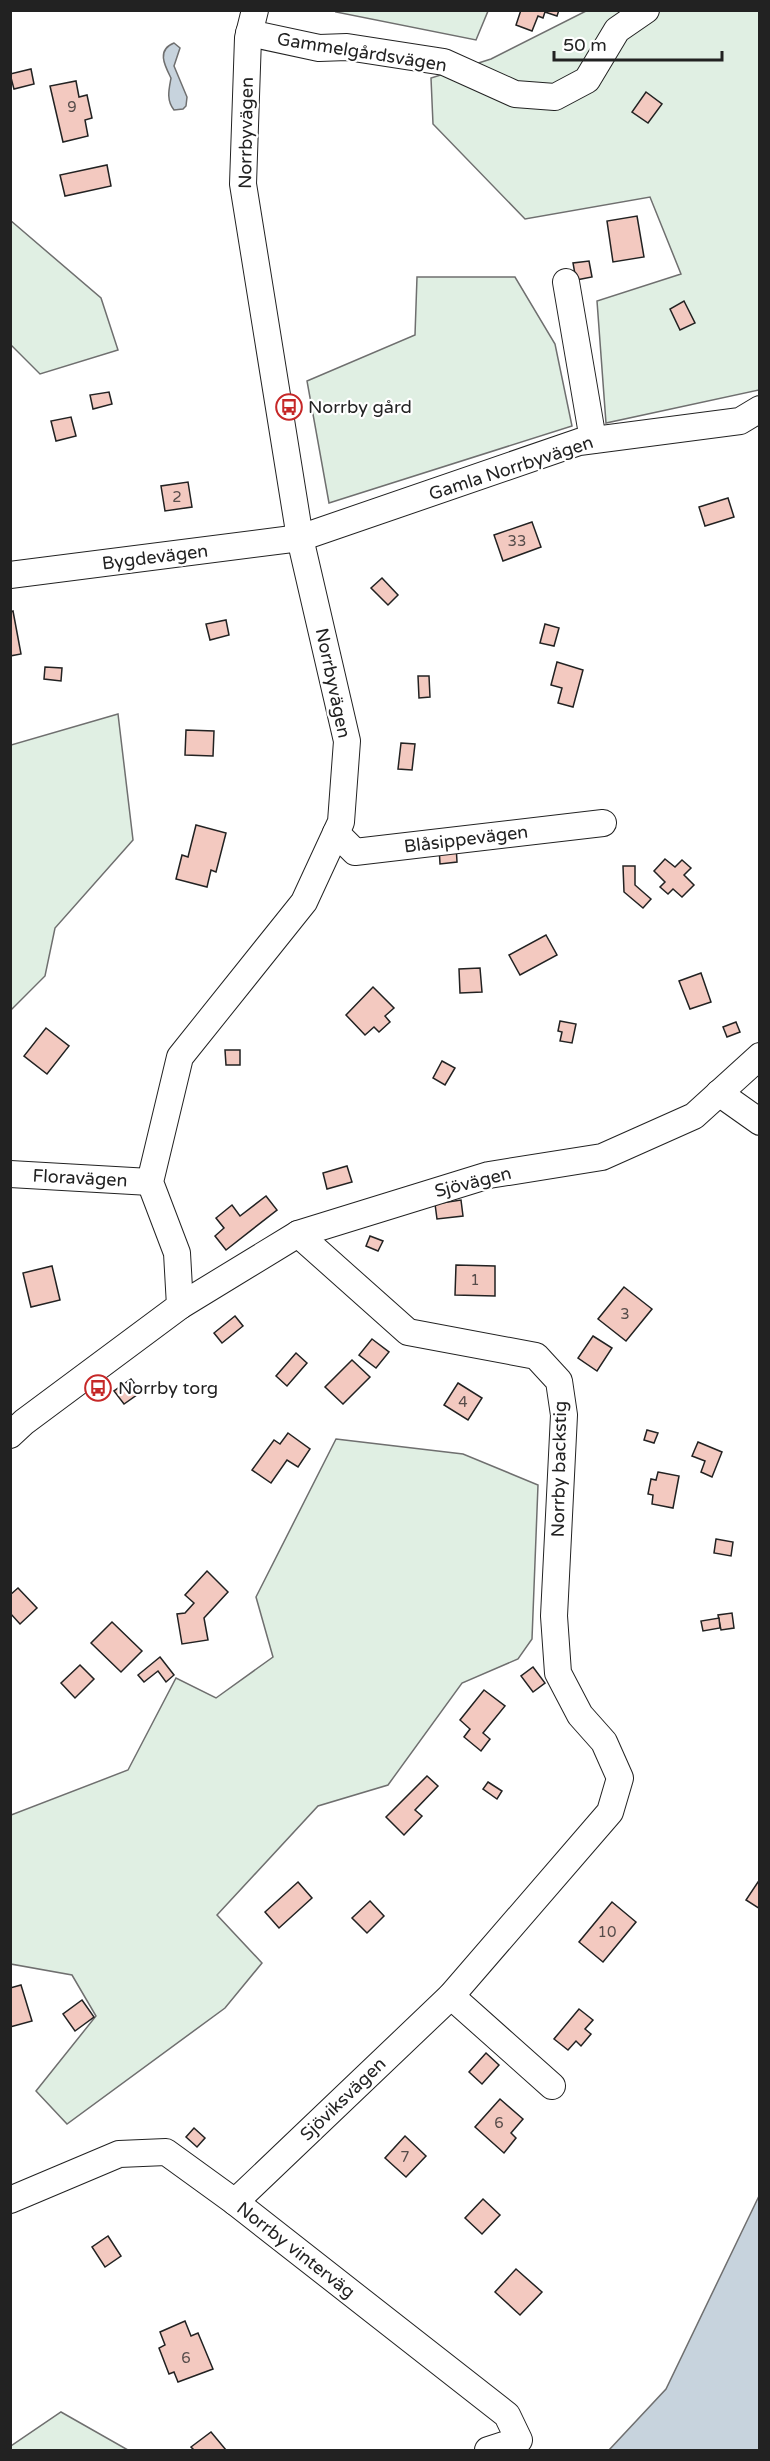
<svg xmlns="http://www.w3.org/2000/svg" width="770" height="2461" font-family="'Varela Round',sans-serif">
<style>
.green{fill:#e0efe3;stroke:#6f6f6f;stroke-width:1.5}
.water{fill:#c7d3dd;stroke:#6f6f6f;stroke-width:1.5}
.building{fill:#f3c9c0;stroke:#222;stroke-width:1.5}
.lines{fill:none;stroke-linecap:round;stroke-linejoin:round}
.minor-casing{stroke:#222;stroke-width:28}
.minor{stroke:#fff;stroke-width:26}
.labels{text-anchor:middle;dominant-baseline:central;stroke-width:4.5;stroke-linejoin:round;paint-order:stroke}
.number-label{font-size:15px;fill:#564c4a}
.street-label{font-size:18px;fill:#222;stroke:#fff}
.poi-label{font-size:18px;fill:#222;stroke:#fff;text-anchor:start}
</style>
<rect width="100%" height="100%" fill="#fff"/>
<g class="green">
<polygon points="337,10 488,10 488,11 476,40 336,12"/>
<polygon points="586,11 759,11 759,390 606,423 597,301 681,274 650,197 525,219 433,124 431,78 491,59"/>
<polygon points="10,220 101,298 118,350 40,374 11,345"/>
<polygon points="417,277 515,277 555,344 572,426 329,503 307,381 415,335"/>
<polygon points="118,714 133,840 55,928 45,976 11,1010 11,745"/>
<polygon points="336,1439 463,1454 538,1485 532,1639 518,1659 462,1683 388,1785 318,1806 217,1915 262,1963 225,2008 67,2124 36,2091 96,2016 72,1975 11,1964 11,1815 128,1770 176,1678 216,1698 273,1657 256,1597"/>
<polygon points="61,2412 128,2450 11,2450 11,2446"/>
</g>
<g class="water">
<path d="M174,43L180,48L174,66L187,97L186,106L183,109L174,110C166,100 169,89 171,78C165,66 156,50 174,43Z"/>
<polygon points="759,2196 759,2450 609,2450 666,2389"/>
</g>
<g class="building">
<polygon points="521,10 559,10 557,16 545,12 543,18 538,16 532,31 516,25"/>
<polygon points="31,69 34,84 14,89 10,74"/>
<polygon points="76,81 79,97 87,95 92,118 85,120 88,136 63,142 50,86"/>
<polygon points="646,92 662,104 648,123 632,112"/>
<polygon points="107,165 111,186 65,196 60,175"/>
<polygon points="637,216 644,257 613,262 607,221"/>
<polygon points="589,261 592,277 576,280 573,263"/>
<polygon points="684,301 695,323 680,330 670,309"/>
<polygon points="109,392 112,404 93,409 90,395"/>
<polygon points="71,417 76,436 56,441 51,421"/>
<polygon points="188,482 192,507 165,511 161,486"/>
<polygon points="728,498 734,517 705,526 699,507"/>
<polygon points="532,522 541,547 503,561 494,535"/>
<polygon points="382,578 398,595 388,605 371,588"/>
<polygon points="13,611 21,654 10,656 10,612"/>
<polygon points="226,620 229,635 210,640 206,624"/>
<polygon points="545,624 559,628 554,646 540,643"/>
<polygon points="557,662 583,670 573,707 558,703 562,688 551,685"/>
<polygon points="45,667 62,668 61,681 44,679"/>
<polygon points="418,676 429,676 430,697 419,698"/>
<polygon points="186,730 214,731 213,756 185,755"/>
<polygon points="401,743 415,744 412,770 398,769"/>
<polygon points="196,825 226,833 216,872 211,870 207,887 176,879 182,855 188,857"/>
<polygon points="456,844 457,862 440,864 439,846"/>
<polygon points="665,859 675,867 682,860 691,868 684,875 694,885 682,897 673,889 668,894 660,887 665,882 654,871"/>
<polygon points="623,866 635,866 635,885 651,899 643,908 624,892"/>
<polygon points="546,935 557,955 520,975 509,955"/>
<polygon points="480,968 482,992 460,993 459,969"/>
<polygon points="701,973 711,1002 690,1009 679,981"/>
<polygon points="373,987 394,1008 385,1016 390,1022 379,1032 374,1027 365,1035 346,1015"/>
<polygon points="560,1021 576,1024 572,1043 560,1041 562,1032 558,1031"/>
<polygon points="736,1022 740,1032 727,1037 723,1027"/>
<polygon points="46,1028 69,1046 47,1074 24,1056"/>
<polygon points="225,1050 240,1050 240,1065 226,1065"/>
<polygon points="442,1061 455,1068 445,1085 433,1078"/>
<polygon points="347,1166 352,1182 327,1189 323,1173"/>
<polygon points="266,1196 277,1210 226,1250 215,1236 224,1228 216,1218 232,1205 240,1216"/>
<polygon points="461,1200 463,1216 437,1219 435,1204"/>
<polygon points="370,1236 383,1241 378,1251 366,1246"/>
<polygon points="456,1265 495,1266 495,1296 455,1295"/>
<polygon points="52,1266 60,1300 31,1307 23,1273"/>
<polygon points="624,1287 652,1309 626,1341 598,1319"/>
<polygon points="235,1316 243,1326 222,1343 214,1333"/>
<polygon points="593,1336 612,1348 597,1371 578,1358"/>
<polygon points="372,1339 389,1352 376,1368 359,1355"/>
<polygon points="296,1353 307,1363 287,1386 276,1376"/>
<polygon points="352,1360 370,1377 343,1404 325,1387"/>
<polygon points="131,1379 141,1392 124,1404 114,1391"/>
<polygon points="458,1383 482,1398 468,1420 444,1405"/>
<polygon points="647,1430 658,1433 654,1443 644,1440"/>
<polygon points="288,1433 310,1449 298,1467 287,1460 271,1483 252,1470 274,1440 280,1444"/>
<polygon points="698,1442 722,1452 712,1477 701,1472 705,1461 692,1456"/>
<polygon points="658,1472 679,1476 673,1508 652,1504 653,1495 648,1494 651,1479 656,1480"/>
<polygon points="716,1539 733,1542 731,1556 714,1553"/>
<polygon points="207,1571 228,1592 204,1618 208,1640 182,1644 177,1614 185,1613 194,1603 185,1595"/>
<polygon points="18,1588 37,1608 20,1624 10,1613 10,1595"/>
<polygon points="732,1613 734,1628 721,1630 718,1615"/>
<polygon points="719,1618 720,1628 703,1631 701,1621"/>
<polygon points="112,1622 142,1651 121,1672 91,1643"/>
<polygon points="160,1657 174,1675 166,1682 158,1671 144,1682 138,1675"/>
<polygon points="80,1665 94,1679 75,1698 61,1683"/>
<polygon points="533,1667 545,1683 533,1692 521,1676"/>
<polygon points="484,1690 505,1706 483,1733 490,1739 481,1751 464,1737 470,1729 460,1720"/>
<polygon points="427,1776 438,1786 415,1810 422,1816 404,1835 386,1817"/>
<polygon points="488,1782 502,1791 497,1799 483,1789"/>
<polygon points="760,1879 760,1909 746,1900"/>
<polygon points="298,1882 312,1898 279,1928 265,1912"/>
<polygon points="370,1901 384,1916 367,1933 352,1918"/>
<polygon points="612,1902 636,1922 603,1962 579,1942"/>
<polygon points="21,1985 32,2021 10,2027 10,1988"/>
<polygon points="82,2000 94,2017 75,2031 63,2014"/>
<polygon points="579,2009 593,2020 585,2029 591,2034 581,2046 576,2041 568,2050 554,2039"/>
<polygon points="486,2053 499,2065 482,2084 469,2072"/>
<polygon points="500,2099 523,2119 511,2133 516,2138 504,2153 475,2127"/>
<polygon points="194,2128 205,2138 197,2147 186,2137"/>
<polygon points="405,2136 426,2156 406,2177 385,2158"/>
<polygon points="483,2199 500,2215 482,2234 465,2218"/>
<polygon points="108,2236 121,2256 105,2267 92,2247"/>
<polygon points="516,2269 542,2292 520,2315 495,2292"/>
<polygon points="185,2321 191,2336 198,2333 213,2369 178,2382 174,2372 169,2374 159,2348 165,2345 160,2332"/>
<polygon points="211,2432 226,2450 194,2450 191,2447"/>
</g>
<g class="lines">
<g class="minor-casing">
<g id="minor">
<polyline points="249,33 319,48 347,47 444,62 515,94 555,97 587,80 617,30 646,10"/>
<polyline points="566,282 593,440"/>
<polyline points="10,575 300,538 579,442 740,421 760,409"/>
<polyline points="336,833 355,852 603,823"/>
<polyline points="719,1093 760,1122"/>
<polyline points="10,1174 150,1182"/>
<polyline points="180,1306 298,1234 489,1175 602,1157 694,1116 760,1056"/>
<polyline points="10,1435 24,1422 180,1306 177,1253 150,1182 180,1057 304,902 341,822 347,741 300,538 243,184 248,38 255,10"/>
<polyline points="451,1996 552,2086"/>
<polyline points="10,2200 119,2154 166,2152 235,2202 507,2415 519,2440 488,2450"/>
<polyline points="235,2202 451,1996 610,1812 620,1778 604,1742 580,1715 558,1673 554,1616 564,1415 559,1381 536,1356 408,1332 298,1234"/>
</g>
</g>
<use href="#minor" class="minor"/>
</g>
<defs>
<g id="bus-ring" transform="scale(1.35)"><circle r="9.5" fill="#fff" stroke="#c62828" stroke-width="1.5"/><path d="M-5-6H5V4H4V6H2V4H-2V6H-4V4H-5ZM-3.5-4V0h7V-4ZM-3.5 1.2v1.5H-2V1.2ZM2 1.2v1.5H3.5V1.2Z" fill="#c62828"/></g>
</defs>
<g fill-rule="evenodd">
<use href="#bus-ring" x="289" y="407"/>
<use href="#bus-ring" x="98" y="1388"/>
</g>
<g class="labels">
<g class="number-label">
<text x="72" y="107">9</text>
<text x="177" y="497">2</text>
<text x="517" y="541">33</text>
<text x="475" y="1280">1</text>
<text x="625" y="1314">3</text>
<text x="463" y="1402">4</text>
<text x="607" y="1932">10</text>
<text x="499" y="2123">6</text>
<text x="405" y="2157">7</text>
<text x="186" y="2358">6</text>
</g>
<g class="street-label">
<text transform="translate(362 52) rotate(9)">Gammelgårdsvägen</text>
<text transform="translate(246 133) rotate(-89)">Norrbyvägen</text>
<text transform="translate(511 468) rotate(-18)">Gamla Norrbyvägen</text>
<text transform="translate(155 557) rotate(-7)">Bygdevägen</text>
<text transform="translate(333 683) rotate(78)">Norrbyvägen</text>
<text transform="translate(466 839) rotate(-7)">Blåsippevägen</text>
<text transform="translate(80 1178) rotate(3)">Floravägen</text>
<text transform="translate(473 1182) rotate(-14)">Sjövägen</text>
<text transform="translate(559 1469) rotate(-89)">Norrby backstig</text>
<text transform="translate(343 2099) rotate(-44)">Sjöviksvägen</text>
<text transform="translate(296 2250) rotate(38)">Norrby vinterväg</text>
</g>
<g class="poi-label">
<text x="308" y="407">Norrby gård</text>
<text x="118" y="1388">Norrby torg</text>
</g>
</g>
<rect width="770" height="2461" fill="none" stroke="#222222" stroke-width="24"/>
<path d="M554 51v9h168v-9" fill="none" stroke="#222222" stroke-width="3"/>
<text x="563" y="51" font-size="18" fill="#222222" stroke="#ffffff" stroke-width="4.5" paint-order="stroke">50 m</text>
</svg>
